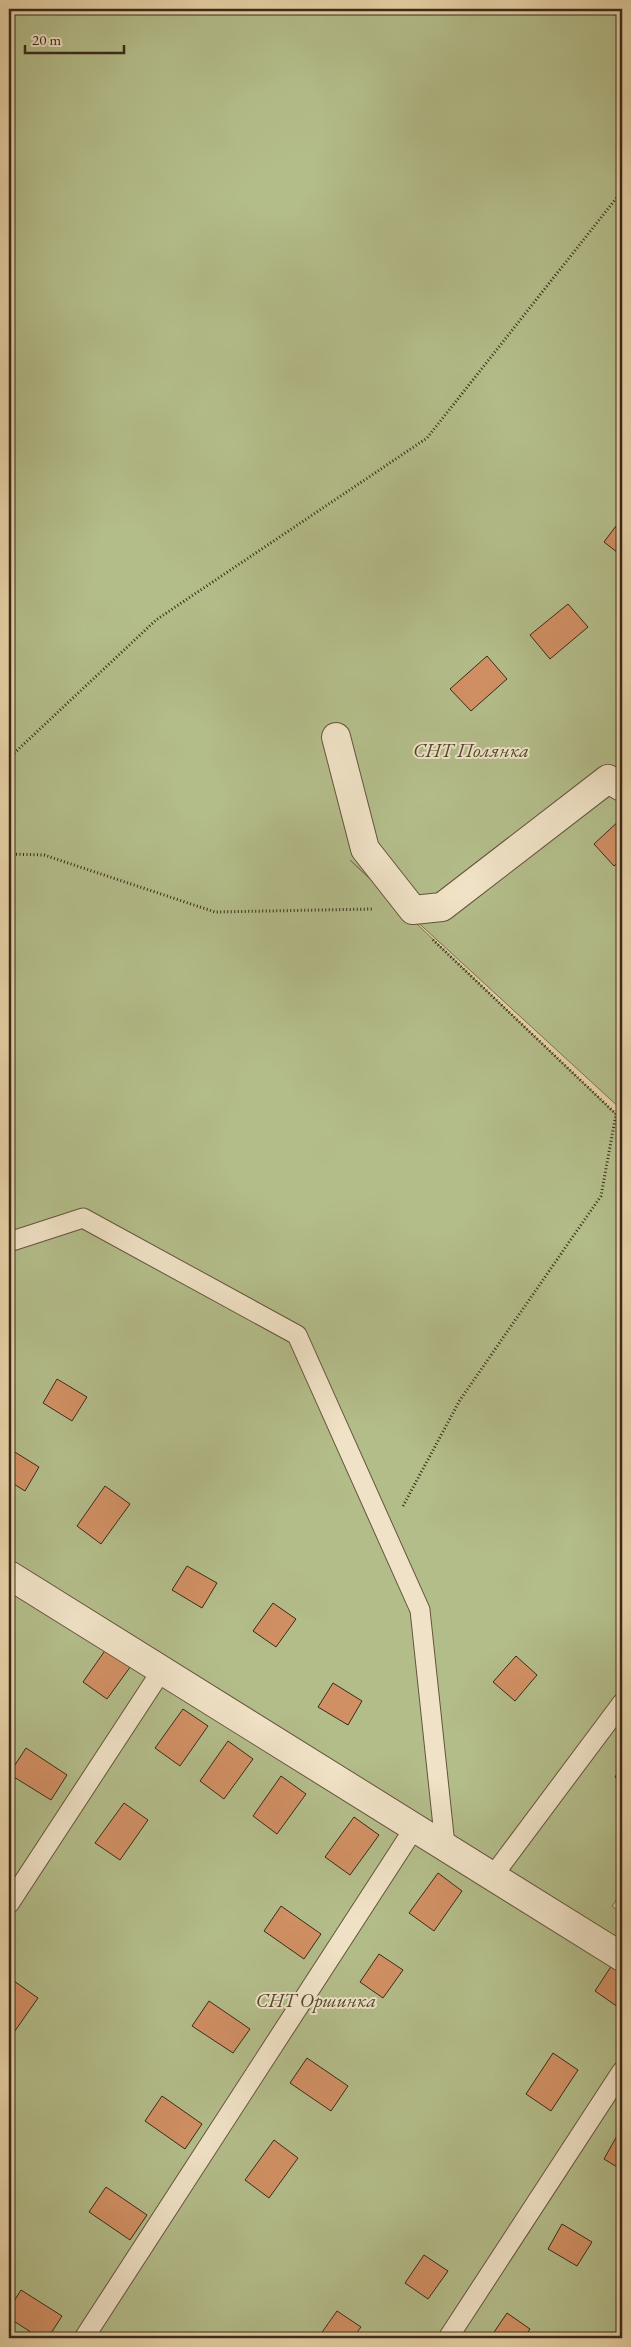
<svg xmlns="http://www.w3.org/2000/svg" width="631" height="2347" font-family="'EB Garamond',serif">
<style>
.green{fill:#b3bd8a;stroke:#767452}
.building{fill:#d19064;stroke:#392a19}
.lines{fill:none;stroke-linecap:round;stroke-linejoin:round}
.lane-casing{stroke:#65543d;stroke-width:21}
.street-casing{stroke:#65543d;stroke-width:30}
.path{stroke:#392a19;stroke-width:3;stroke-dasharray:1 2.5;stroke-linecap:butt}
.lane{stroke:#f0e2c6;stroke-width:19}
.street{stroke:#f0e2c6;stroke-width:28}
.labels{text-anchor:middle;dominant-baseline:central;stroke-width:4;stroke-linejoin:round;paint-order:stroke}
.park-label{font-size:20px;font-style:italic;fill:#514730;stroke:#f0e2c6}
</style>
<rect width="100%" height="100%" fill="#e8d3a8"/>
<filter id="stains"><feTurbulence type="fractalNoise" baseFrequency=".004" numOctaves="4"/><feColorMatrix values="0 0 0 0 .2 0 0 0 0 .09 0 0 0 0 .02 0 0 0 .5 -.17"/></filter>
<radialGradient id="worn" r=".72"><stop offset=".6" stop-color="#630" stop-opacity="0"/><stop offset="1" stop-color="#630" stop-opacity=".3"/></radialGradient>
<polygon class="green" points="9,9 622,9 622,1110 350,860 622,1120 622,1893 612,1906 622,1914 622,2338 9,2338"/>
<g class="building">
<polygon points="622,518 622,556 604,542"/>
<polygon points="568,604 588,627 550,659 530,635"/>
<polygon points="487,656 507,679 471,711 450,689"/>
<polygon points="622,818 622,859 614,866 594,844"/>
<polygon points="57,1379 87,1397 72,1421 43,1403"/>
<polygon points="10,1449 39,1467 25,1491 9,1481"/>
<polygon points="105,1486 130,1504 101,1544 77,1526"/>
<polygon points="187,1566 217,1583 202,1608 172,1590"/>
<polygon points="273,1603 296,1619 276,1647 253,1631"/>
<polygon points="111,1642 136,1659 107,1699 83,1682"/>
<polygon points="516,1656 537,1675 515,1701 493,1682"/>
<polygon points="333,1683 362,1701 348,1725 318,1707"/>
<polygon points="183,1709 208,1726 180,1766 155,1748"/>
<polygon points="228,1741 253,1759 224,1799 200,1781"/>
<polygon points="26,1748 67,1775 51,1800 9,1774"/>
<polygon points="622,1765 622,1782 615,1777"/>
<polygon points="281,1776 306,1794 277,1834 253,1816"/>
<polygon points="124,1803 148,1820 120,1860 95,1843"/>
<polygon points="354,1817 379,1835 350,1875 325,1857"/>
<polygon points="438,1873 462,1891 434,1931 409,1913"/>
<polygon points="281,1906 321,1934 304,1959 264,1931"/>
<polygon points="379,1954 403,1970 383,1998 360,1982"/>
<polygon points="614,1962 622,1968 622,2001 618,2007 595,1991"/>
<polygon points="14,1981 38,1998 10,2038 9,1987"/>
<polygon points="209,2001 250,2029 233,2053 192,2026"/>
<polygon points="553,2053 578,2070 551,2111 526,2094"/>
<polygon points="307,2058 348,2086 331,2111 290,2083"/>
<polygon points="162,2096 202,2124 185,2149 145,2121"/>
<polygon points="618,2134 622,2137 622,2170 604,2159"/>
<polygon points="274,2140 298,2158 269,2198 245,2180"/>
<polygon points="106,2187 147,2215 130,2240 89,2212"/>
<polygon points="562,2224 592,2242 577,2266 548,2249"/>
<polygon points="424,2255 448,2271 428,2299 405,2283"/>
<polygon points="21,2290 62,2316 48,2338 40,2338 9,2318 9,2309"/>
<polygon points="337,2311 361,2327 353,2338 318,2338"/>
<polygon points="507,2313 530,2329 524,2338 490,2338"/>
</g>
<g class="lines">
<g class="lane-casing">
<g id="lane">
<polyline points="9,1242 83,1218 297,1335 420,1610 445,1845"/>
<polyline points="492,1877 622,1703"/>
<polyline points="9,1904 162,1670"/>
<polyline points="84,2338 415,1827"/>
<polyline points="448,2338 622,2071"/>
</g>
</g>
<g class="street-casing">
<g id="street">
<polyline points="336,737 365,849 413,910 442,907 608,779 622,787"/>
<polyline points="9,1575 622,1957"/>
</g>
</g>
<g class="path">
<polyline points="9,758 156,620 427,438 622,191"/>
<polyline points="9,854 44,855 215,912 372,909"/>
<polyline points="403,1506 460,1400 601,1196 616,1114 432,939"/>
</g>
<use href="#lane" class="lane"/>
<use href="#street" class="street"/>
</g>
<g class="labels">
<g class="park-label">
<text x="471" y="750">СНТ Полянка</text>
<text x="316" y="2000">СНТ Оршинка</text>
</g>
</g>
<rect width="631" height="2347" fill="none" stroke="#e8d3a8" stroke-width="30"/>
<rect x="10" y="10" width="611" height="2327" fill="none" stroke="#392a19" stroke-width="2.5"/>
<rect x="15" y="15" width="601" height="2317" fill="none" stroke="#392a19"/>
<path d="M25 45v8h99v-8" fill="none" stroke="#392a19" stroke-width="2.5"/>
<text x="32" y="45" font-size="15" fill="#392a19" stroke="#f0e2c6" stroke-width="4" paint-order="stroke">20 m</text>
<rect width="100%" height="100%" filter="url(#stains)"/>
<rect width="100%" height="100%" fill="url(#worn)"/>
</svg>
